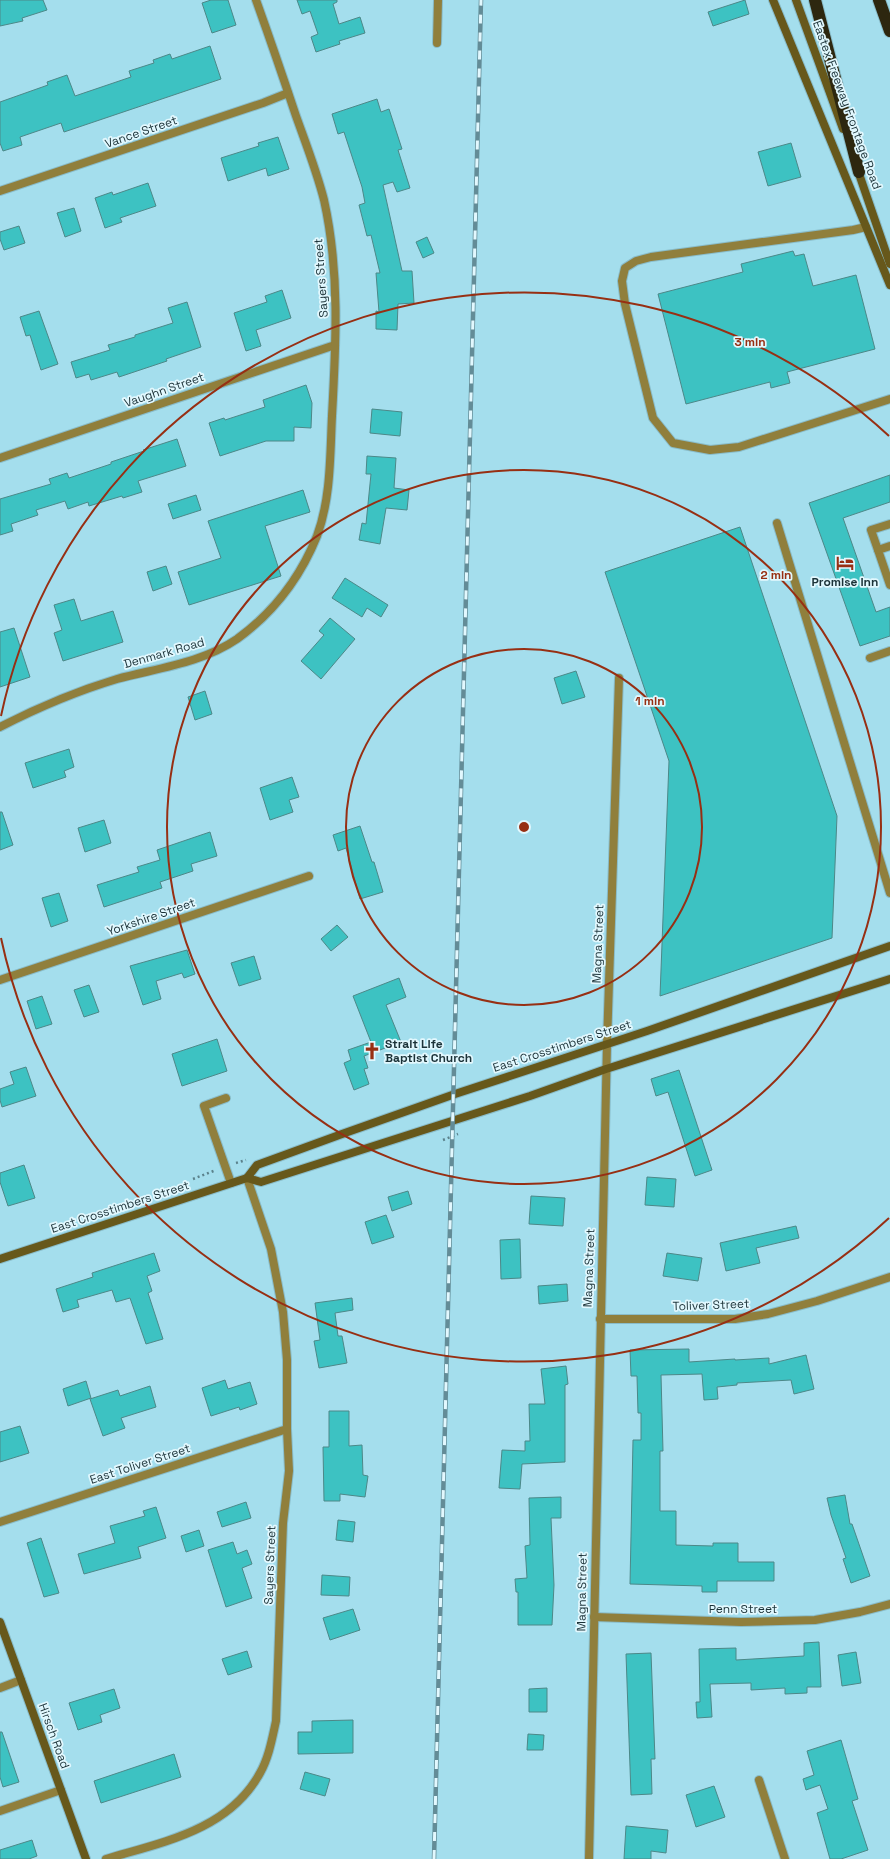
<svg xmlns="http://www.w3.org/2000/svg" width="890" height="1859" font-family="'Space Grotesk',sans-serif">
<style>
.building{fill:#3dc2c2;stroke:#4c8888}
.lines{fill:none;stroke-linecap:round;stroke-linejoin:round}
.lane-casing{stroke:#89bcc9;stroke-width:10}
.street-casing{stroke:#89bcc9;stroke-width:10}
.secondary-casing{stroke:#89bcc9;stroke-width:10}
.highway-casing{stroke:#89bcc9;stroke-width:14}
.path{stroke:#5b828c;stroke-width:2.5;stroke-dasharray:2 3;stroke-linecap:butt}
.lane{stroke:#907f3c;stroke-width:8}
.street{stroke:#907f3c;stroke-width:8}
.secondary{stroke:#67581b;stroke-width:8}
.highway{stroke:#2d270f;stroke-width:12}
.rail-casing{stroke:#638c97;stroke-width:4.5}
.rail{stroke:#e2f8fe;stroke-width:3;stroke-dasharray:9;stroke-linecap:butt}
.ring{fill:none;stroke:#972f13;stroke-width:2}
.labels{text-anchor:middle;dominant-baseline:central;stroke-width:3.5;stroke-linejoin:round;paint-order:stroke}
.street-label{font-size:12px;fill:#1b3238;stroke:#e2f8fe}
.poi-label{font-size:12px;font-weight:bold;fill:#1b3238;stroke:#e2f8fe}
.centre{fill:#972f13;stroke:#e2f8fe;stroke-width:2}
.ring-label{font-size:12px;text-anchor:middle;font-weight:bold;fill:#972f13;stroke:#e2f8fe;stroke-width:3.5;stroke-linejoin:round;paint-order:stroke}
</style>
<rect width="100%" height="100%" fill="#a4deed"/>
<g class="building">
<polygon points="0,0 43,0 47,10 22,18 23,21 0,26"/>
<polygon points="211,0 228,0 236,25 212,33 202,3"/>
<polygon points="297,0 337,0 337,2 333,4 339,24 360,17 365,33 339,41 340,44 316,52 311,37 318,34 310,11 302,14"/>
<polygon points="745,0 749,14 713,26 708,12"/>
<polygon points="210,46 221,79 64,132 61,123 20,137 22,145 3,151 0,143 0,102 48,85 47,82 67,75 75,96 131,77 129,71 154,63 153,60 170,54 172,59"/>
<polygon points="377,99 381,112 389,109 402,149 398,150 410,188 397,192 393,182 383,185 402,271 412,271 414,303 398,304 397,330 376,329 376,311 379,312 376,273 380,273 371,235 367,236 359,205 365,203 362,187 344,132 338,134 332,114"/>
<polygon points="278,137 289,169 268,176 266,168 228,181 221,158 259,146 258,143"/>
<polygon points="791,143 801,177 768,186 758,152"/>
<polygon points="148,183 156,206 120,218 122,222 105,228 95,198 112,192 113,195"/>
<polygon points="74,208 81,231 65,237 57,213"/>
<polygon points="19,226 25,243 4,250 0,239 0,232"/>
<polygon points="427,237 434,253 423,258 416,242"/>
<polygon points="793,251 795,256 804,254 813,286 856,275 875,349 787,372 790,383 771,388 770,382 686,404 658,294 743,272 741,264"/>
<polygon points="282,290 291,318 256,330 261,346 246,351 234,313 267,302 265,296"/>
<polygon points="187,302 201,347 166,359 167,361 119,377 117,372 91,380 89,374 76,378 71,362 110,350 108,345 135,337 135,335 173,323 168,308"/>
<polygon points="39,311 58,364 41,370 30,335 26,336 20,317"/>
<polygon points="306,385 312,403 311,428 294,427 294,441 266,441 220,456 209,423 224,418 225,420 265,407 263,400"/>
<polygon points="372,409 402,412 400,436 370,433"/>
<polygon points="177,439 186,466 138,481 142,492 123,498 122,496 89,506 88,502 68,509 65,501 36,510 38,515 11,524 13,531 0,535 0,499 51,484 49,479 67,473 69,478 111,464 111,462 144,451 143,450"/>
<polygon points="367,456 396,458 394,488 409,490 407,510 386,508 380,544 359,540 362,523 366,524 371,474 366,474"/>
<polygon points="890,475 890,502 843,518 876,612 890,607 890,636 860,646 809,503"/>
<polygon points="303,490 310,512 265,526 281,576 189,605 178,572 221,558 208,521"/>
<polygon points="196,495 201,510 173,519 168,504"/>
<polygon points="740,527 837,816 832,938 660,996 669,761 605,572"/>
<polygon points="166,566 172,584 153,591 147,572"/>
<polygon points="345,578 388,605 381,617 367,608 362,617 332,598"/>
<polygon points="74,599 81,621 113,611 123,642 63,661 54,633 62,630 54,605"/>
<polygon points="330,618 355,639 321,679 301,661 324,635 319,631"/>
<polygon points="14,628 30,677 0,687 0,632"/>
<polygon points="576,671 585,697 562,704 554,678"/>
<polygon points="205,691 212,714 195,720 188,697"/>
<polygon points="69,749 74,767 64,771 66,777 33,788 25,763"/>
<polygon points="292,777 299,797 289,800 293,812 270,820 260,788"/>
<polygon points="0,812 2,812 13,845 0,850"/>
<polygon points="104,820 111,843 85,852 78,828"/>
<polygon points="360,826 372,862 374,862 383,892 360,899 346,848 338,851 333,835"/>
<polygon points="210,832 217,856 191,864 193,871 160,882 162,888 104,907 97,885 139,872 137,867 160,860 157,850"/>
<polygon points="59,893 68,921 51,927 42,898"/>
<polygon points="337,925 348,937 331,951 321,939"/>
<polygon points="187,950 195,974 184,978 182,973 156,981 161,999 143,1005 130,966"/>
<polygon points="254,956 261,979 239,986 231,963"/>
<polygon points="399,978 406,997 386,1005 401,1042 364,1056 368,1068 364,1069 369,1084 354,1090 344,1063 351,1060 348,1050 371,1042 353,996"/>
<polygon points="89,985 99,1012 84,1017 74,990"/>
<polygon points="42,996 52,1024 36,1029 27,1001"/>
<polygon points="217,1039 227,1071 182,1086 172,1054"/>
<polygon points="26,1067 36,1096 2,1107 0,1100 0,1089 14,1084 10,1072"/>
<polygon points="679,1070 712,1170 695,1176 668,1092 656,1096 651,1079"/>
<polygon points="24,1165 35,1198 8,1206 0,1182 0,1173"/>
<polygon points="647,1177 676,1179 674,1207 645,1205"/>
<polygon points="408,1191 412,1204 392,1211 388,1197"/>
<polygon points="531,1196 565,1198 563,1226 529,1224"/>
<polygon points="386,1215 394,1237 372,1244 365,1222"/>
<polygon points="796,1226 799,1238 756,1248 760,1263 726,1271 720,1243"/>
<polygon points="520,1239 521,1278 501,1279 500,1240"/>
<polygon points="154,1253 160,1271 147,1276 152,1291 148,1293 163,1339 146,1344 130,1298 116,1302 112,1290 77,1300 79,1307 63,1312 56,1289 93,1277 92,1273"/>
<polygon points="667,1253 702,1258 698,1281 663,1276"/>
<polygon points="567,1284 568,1301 539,1304 538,1286"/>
<polygon points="352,1298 353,1310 335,1313 338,1336 342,1336 347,1363 319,1368 314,1341 320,1340 315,1303"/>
<polygon points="689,1349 689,1362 735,1359 735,1360 769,1358 769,1364 806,1355 814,1389 794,1394 791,1380 737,1383 737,1385 717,1387 718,1399 704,1400 702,1374 661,1375 663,1451 660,1451 660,1511 676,1511 676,1545 713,1546 713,1543 738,1543 738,1562 774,1562 774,1581 717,1581 717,1592 702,1592 702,1586 630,1584 633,1440 641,1440 641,1413 638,1413 637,1376 631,1376 630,1350"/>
<polygon points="566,1366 568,1384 565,1385 565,1462 522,1464 520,1489 499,1488 502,1450 525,1451 525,1441 530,1441 529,1404 545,1404 541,1369"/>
<polygon points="225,1380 228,1389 250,1382 257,1404 240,1410 239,1407 211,1416 202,1388"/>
<polygon points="86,1381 91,1398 68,1406 63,1389"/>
<polygon points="150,1386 156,1407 121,1418 125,1428 103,1436 90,1399 118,1390 120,1396"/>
<polygon points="329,1411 349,1411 349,1446 362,1445 363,1475 368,1476 365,1497 340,1494 340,1501 324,1501 323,1447 329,1447"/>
<polygon points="20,1426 29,1453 0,1462 0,1432"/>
<polygon points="845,1495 850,1524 852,1524 870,1576 851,1583 843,1559 846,1558 831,1515 827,1498"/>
<polygon points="561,1497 561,1518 551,1518 554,1585 552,1625 518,1625 518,1592 516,1592 515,1579 527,1578 525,1546 530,1545 529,1498"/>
<polygon points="246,1502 251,1518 222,1527 217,1512"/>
<polygon points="156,1507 166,1538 138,1547 141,1558 84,1574 78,1554 115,1543 110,1526 145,1516 143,1511"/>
<polygon points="338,1520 355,1522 353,1542 336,1540"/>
<polygon points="199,1530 204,1546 186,1552 181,1536"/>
<polygon points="41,1538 59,1593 44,1597 27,1543"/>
<polygon points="233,1542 237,1554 247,1550 252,1564 242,1568 252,1598 226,1607 208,1550"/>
<polygon points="322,1575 350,1577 349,1596 321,1595"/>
<polygon points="353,1609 360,1630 330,1640 323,1618"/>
<polygon points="819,1642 821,1687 807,1687 807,1693 785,1694 785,1688 751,1690 751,1683 710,1684 712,1717 697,1718 696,1702 700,1702 699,1649 736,1648 736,1660 804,1656 804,1643"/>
<polygon points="247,1651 252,1667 228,1675 222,1659"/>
<polygon points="856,1652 861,1683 842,1686 838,1655"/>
<polygon points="651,1653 655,1759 651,1759 652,1794 631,1795 626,1654"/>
<polygon points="547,1688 547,1712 529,1712 529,1689"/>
<polygon points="114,1689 120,1708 100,1715 102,1722 78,1730 69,1703"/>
<polygon points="353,1720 353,1753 298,1754 298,1732 312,1732 312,1721"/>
<polygon points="0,1732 2,1732 19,1782 3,1787 0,1777"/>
<polygon points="528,1734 544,1735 543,1750 527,1750"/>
<polygon points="841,1740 858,1799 852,1801 868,1850 841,1859 830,1859 817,1813 828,1809 820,1785 806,1790 803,1779 814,1775 807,1751"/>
<polygon points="174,1754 181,1777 101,1803 94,1781"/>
<polygon points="305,1772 330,1779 325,1796 300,1789"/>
<polygon points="714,1786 725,1817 696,1827 686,1795"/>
<polygon points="626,1826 668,1830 666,1853 651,1851 651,1859 624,1859"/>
<polygon points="32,1840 37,1856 29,1859 0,1859 0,1850"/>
</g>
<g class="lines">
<g class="lane-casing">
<g id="lane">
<polyline points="866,227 853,230 651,257 636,261 625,268 622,281 625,304 653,418 673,443 710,450 739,447 890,399"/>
<polyline points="777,523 890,893"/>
<polyline points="890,546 878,550 890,585"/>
<polyline points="878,550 871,530 890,524"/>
<polyline points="870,658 890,651"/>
<polyline points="226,1098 204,1106 231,1183"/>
<polyline points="0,1688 21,1680"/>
</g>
</g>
<g class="street-casing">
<g id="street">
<polyline points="437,43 438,0"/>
<polyline points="0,191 263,103 288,93"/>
<polyline points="0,458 335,345"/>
<path d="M0,727C37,708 77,691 117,679C158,668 202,663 237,639C273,613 300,578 317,536C331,498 330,456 332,416C336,343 340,272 324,200C317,172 306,144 296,116C283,77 270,39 256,0"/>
<polyline points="0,980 309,876"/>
<polyline points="600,1319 735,1319 768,1314 817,1301 890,1277"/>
<polyline points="0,1522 287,1429"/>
<polyline points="594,1617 741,1622 815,1620 860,1612 890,1604"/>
<polyline points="759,1780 785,1859"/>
<polyline points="0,1811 61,1790"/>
<path d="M106,1859C163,1842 229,1830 260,1773C269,1757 272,1739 276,1721L283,1523L289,1471L287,1429V1360L283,1312L271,1249L247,1178"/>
<polyline points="589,1859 607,1044 619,678"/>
</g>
</g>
<g class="secondary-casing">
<g id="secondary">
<polyline points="773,0 890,285"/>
<polyline points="796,0 843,129"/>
<polyline points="857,168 890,264"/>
<polyline points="247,1178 257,1165 342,1134 455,1094 647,1031 890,946"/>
<polyline points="0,1259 247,1178 261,1182 530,1096 606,1069 890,979"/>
<polyline points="0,1622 86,1859"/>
</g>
</g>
<g class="highway-casing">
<g id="highway">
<polyline points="815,0 859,172"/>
<polyline points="879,0 890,31"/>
</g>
</g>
<g class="path">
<polyline points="443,1140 458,1134"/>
<polyline points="236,1163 246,1160"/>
<polyline points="193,1179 216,1170"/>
</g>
<use href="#lane" class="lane"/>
<use href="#street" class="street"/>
<use href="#secondary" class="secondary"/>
<use href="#highway" class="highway"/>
<g class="rail-casing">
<polyline id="rail" points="434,1859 481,0"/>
</g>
<use href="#rail" class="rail"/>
</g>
<g class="ring">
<circle cx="524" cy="827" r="178"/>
<circle cx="524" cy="827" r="357"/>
<path d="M889 1218A535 535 0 0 1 1 938M1 716A535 535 0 0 1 889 436"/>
</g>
<defs>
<g id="hotel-bare" transform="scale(1.38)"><path d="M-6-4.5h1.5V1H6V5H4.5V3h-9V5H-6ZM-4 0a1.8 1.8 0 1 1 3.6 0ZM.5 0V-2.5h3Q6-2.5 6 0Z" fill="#972f13" stroke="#e2f8fe" stroke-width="2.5" paint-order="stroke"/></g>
<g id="church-bare" transform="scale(1.38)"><path d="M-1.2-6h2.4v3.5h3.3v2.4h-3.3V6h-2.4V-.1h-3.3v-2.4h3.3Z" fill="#972f13" stroke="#e2f8fe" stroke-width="2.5" paint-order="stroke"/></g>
</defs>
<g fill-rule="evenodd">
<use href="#hotel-bare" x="845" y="563"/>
<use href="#church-bare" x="372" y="1051"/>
</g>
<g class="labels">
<g class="street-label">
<text transform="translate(847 105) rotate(70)">Eastex Freeway Frontage Road</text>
<text transform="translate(141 132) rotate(-19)">Vance Street</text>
<text transform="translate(321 278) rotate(-94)">Sayers Street</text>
<text transform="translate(164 390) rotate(-19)">Vaughn Street</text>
<text transform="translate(164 653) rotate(-16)">Denmark Road</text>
<text transform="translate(151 917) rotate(-19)">Yorkshire Street</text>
<text transform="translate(598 944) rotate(-88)">Magna Street</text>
<text transform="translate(562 1046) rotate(-18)">East Crosstimbers Street</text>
<text transform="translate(120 1207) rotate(-18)">East Crosstimbers Street</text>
<text transform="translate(589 1268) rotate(-88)">Magna Street</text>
<text transform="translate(711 1305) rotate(-2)">Toliver Street</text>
<text transform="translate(140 1464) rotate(-18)">East Toliver Street</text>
<text transform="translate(270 1565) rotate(-88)">Sayers Street</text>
<text transform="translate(582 1592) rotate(-89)">Magna Street</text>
<text x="743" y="1609">Penn Street</text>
<text transform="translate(54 1736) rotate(70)">Hirsch Road</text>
</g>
<g class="poi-label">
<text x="845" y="582">Promise Inn</text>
<text x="385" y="1044" text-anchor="start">Strait Life<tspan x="385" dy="14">Baptist Church</tspan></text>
</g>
</g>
<circle cx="524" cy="827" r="6" class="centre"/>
<g class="ring-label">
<text x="750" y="346">3 min</text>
<text x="776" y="579">2 min</text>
<text x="650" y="705">1 min</text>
</g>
</svg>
